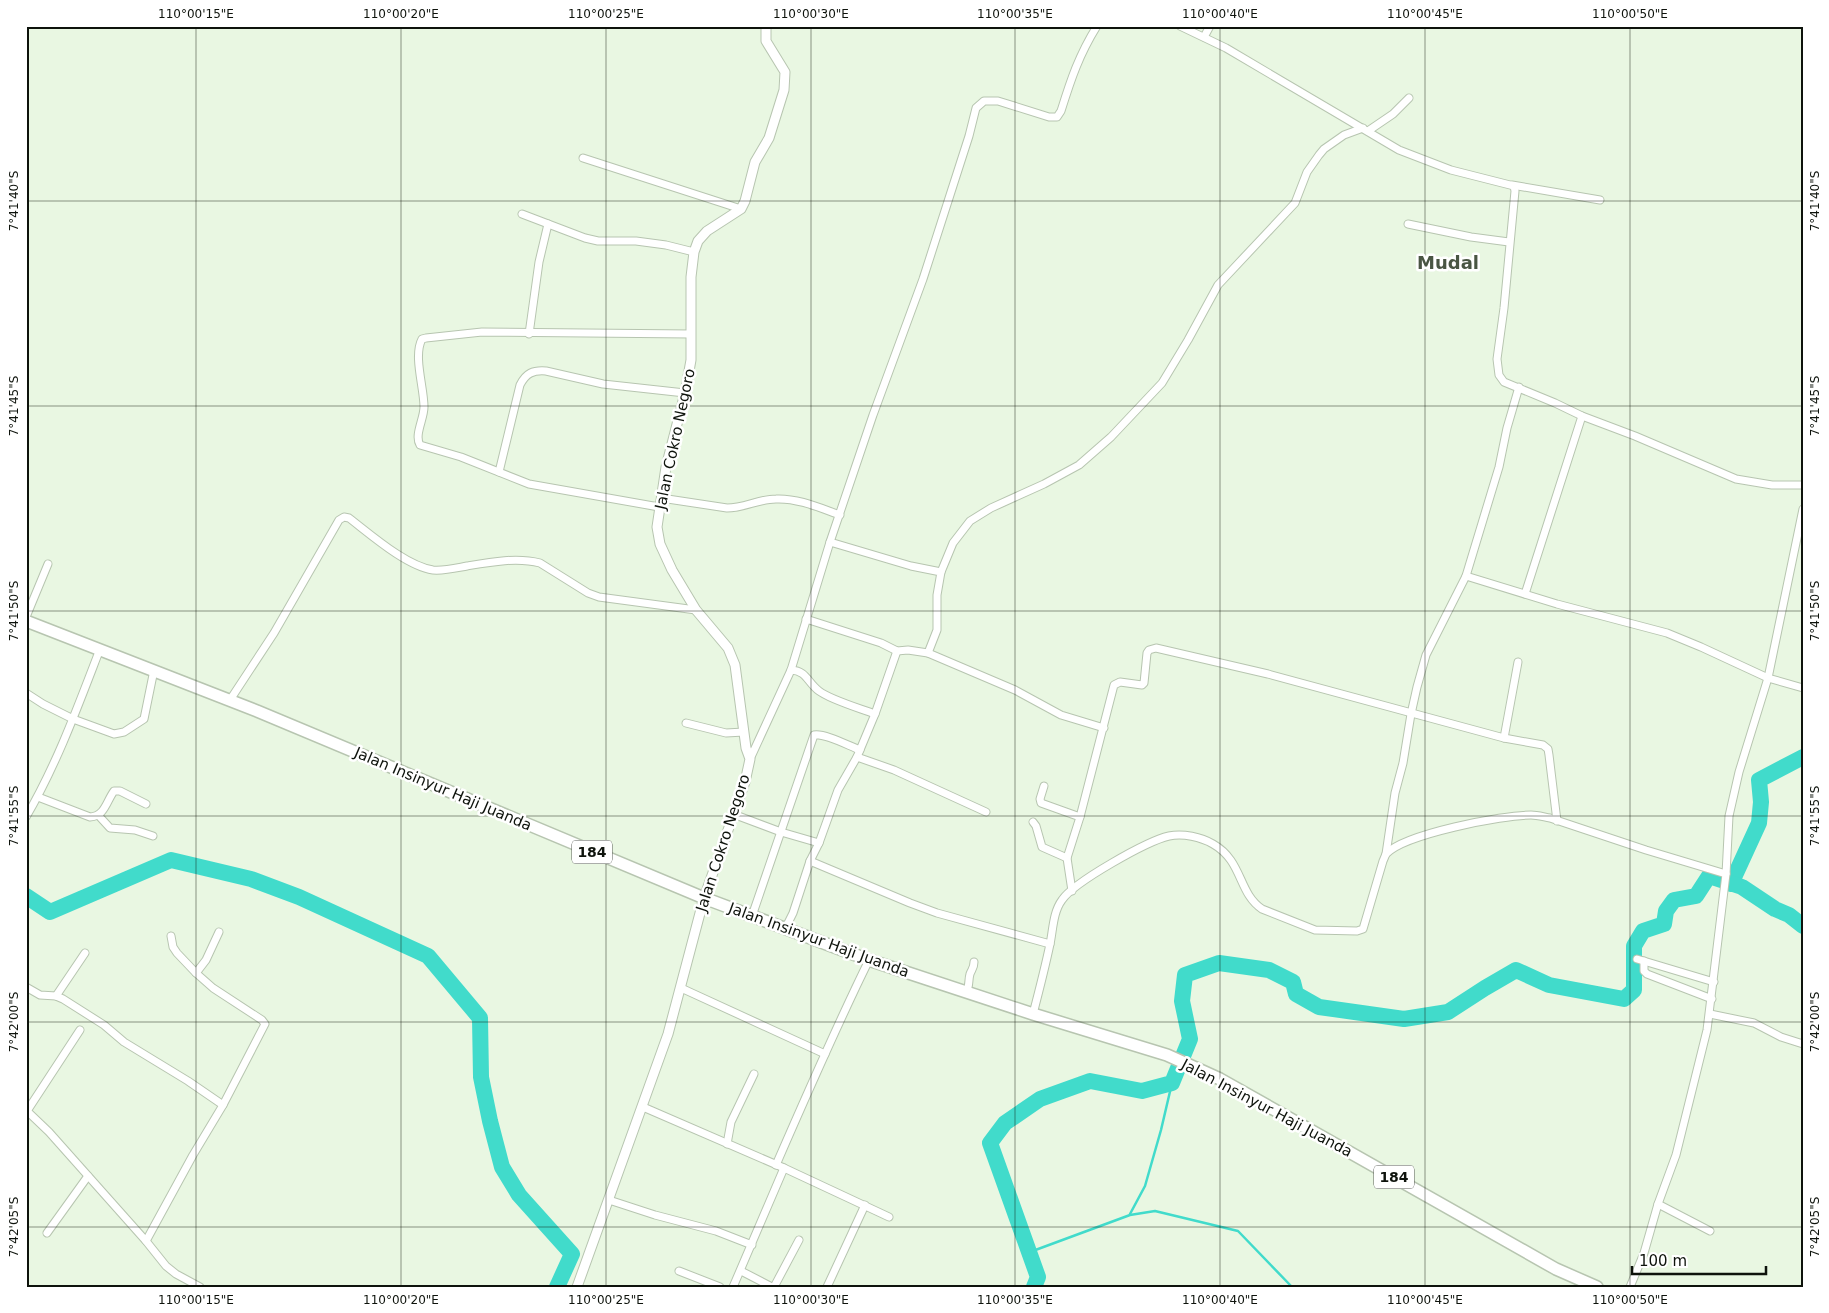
<svg xmlns="http://www.w3.org/2000/svg" width="1829" height="1313" font-family="'DejaVu Sans',sans-serif">
<style>
.lines{fill:none;stroke-linecap:round;stroke-linejoin:round}
.stream{stroke:#41dbcb;stroke-width:2.5}
.river{stroke:#41dbcb;stroke-width:16}
.minor-casing{stroke:#b7c5b0;stroke-width:9}
.tertiary-casing{stroke:#b7c5b0;stroke-width:11}
.primary-casing{stroke:#b7c5b0;stroke-width:14}
.minor{stroke:#fff;stroke-width:7}
.tertiary{stroke:#fff;stroke-width:9}
.primary{stroke:#fff;stroke-width:11}
.ticks{fill:none;stroke:#0e130c;stroke-width:1;stroke-opacity:0.45}
.labels{text-anchor:middle;dominant-baseline:central;stroke-width:5;stroke-linejoin:round;paint-order:stroke}
.shield{fill:#fff;stroke:#565a55;stroke-width:1}
.shield-label{font-size:14px;font-weight:bold;fill:#0e130c}
.street-label{font-size:15px;fill:#0e130c;stroke:#fff}
.quarter-label{font-size:18px;font-weight:bold;fill:#495543;stroke:#fff}
.neatline{fill:none;stroke:#0e130c;stroke-width:2}
.ticks-label{font-size:12px;text-anchor:middle;fill:#0e130c}
</style>
<rect width="100%" height="100%" fill="#e9f7e2"/>
<g class="lines">
<g class="stream">
<polyline points="1130,1214 1145,1186 1161,1130 1172,1083"/>
<polyline points="1030,1252 1130,1215 1155,1211 1238,1231 1292,1287"/>
</g>
<g class="river">
<polyline points="1731,884 1759,823 1761,802 1759,780 1803,757"/>
<polyline points="26,896 50,912 171,860 251,879 299,897 428,956 480,1018 481,1077 490,1121 502,1167 519,1195 572,1254 557,1287"/>
<polyline points="1034,1287 1038,1277 990,1143 1005,1123 1040,1099 1090,1081 1142,1091 1172,1083 1190,1039 1182,1001 1185,975 1219,963 1269,970 1293,982 1296,994 1319,1007 1404,1019 1448,1012 1485,988 1516,970 1549,985 1624,999 1634,990 1634,946 1643,931 1664,924 1666,911 1674,900 1696,896 1709,876 1742,887 1775,909 1789,915 1803,926"/>
</g>
<g class="minor-casing">
<g id="minor">
<polyline points="1180,26 1226,48 1399,150 1451,170 1514,186 1515,191 1504,308 1497,359 1499,375 1504,382 1555,403 1582,416 1635,436 1736,479 1772,485 1803,485"/>
<polyline points="1204,37 1210,26"/>
<polyline points="1368,131 1393,114 1409,98"/>
<polyline points="583,158 741,209"/>
<polyline points="1512,185 1600,200"/>
<polyline points="522,214 585,238 598,241 636,241 666,245 694,252"/>
<polyline points="1408,224 1471,237 1509,242"/>
<polyline points="529,334 539,262 548,224"/>
<path d="M499,472L520,385C526,373 533,370 546,371L603,384L685,393"/>
<path d="M661,498L727,508C744,508 759,499 776,499C798,498 820,508 840,515"/>
<path d="M659,507L529,484L461,457L420,445C414,435 424,419 424,407C424,387 413,356 422,339L426,338L482,332L691,334"/>
<polyline points="830,542 911,566 941,572 937,595 937,630 928,653"/>
<polyline points="941,572 953,543 970,521 991,508 1044,484 1079,465 1111,437 1162,383 1188,340 1218,285 1295,203 1307,172 1319,155 1324,149 1344,135 1363,128"/>
<polyline points="1466,576 1557,604 1667,633 1701,647 1768,678 1803,688"/>
<polyline points="1525,594 1582,416"/>
<polyline points="26,617 48,564"/>
<polyline points="806,619 881,643 897,651 908,650 928,653 1015,690 1061,715 1104,728"/>
<path d="M791,670C807,671 807,682 819,691C831,700 859,708 875,714"/>
<polyline points="26,693 43,704 73,719 114,734 124,732 144,719 154,670"/>
<path d="M230,700L274,633L339,520L344,517L349,518C370,534 406,566 433,570C444,571 456,568 467,566C490,562 517,557 540,563L588,593L599,597L696,610"/>
<polyline points="686,723 726,733 744,732"/>
<polyline points="1504,738 1518,662"/>
<polyline points="857,757 894,770 986,812"/>
<path d="M750,759L791,670L830,542L873,415L923,279L969,136L976,108L984,101H998L1049,117H1057L1061,111C1071,79 1079,55 1097,26"/>
<polyline points="1044,786 1040,799 1041,803 1080,817 1067,858 1072,891"/>
<path d="M38,797L90,817C105,816 106,802 114,791H120L146,804"/>
<polyline points="733,814 781,832 819,843"/>
<polyline points="99,816 110,828 135,830 153,836"/>
<path d="M26,817C57,764 78,706 100,649"/>
<polyline points="1080,817 1114,685 1120,682 1142,685 1144,683 1147,653 1149,650 1156,648 1268,674 1504,738 1543,745 1548,749 1549,755 1557,821"/>
<polyline points="1033,822 1036,826 1042,847 1067,858"/>
<polyline points="1386,854 1395,793 1403,763 1411,714 1417,687 1426,655 1466,576 1499,467 1507,428 1519,387"/>
<polyline points="810,861 910,903 937,913 1050,944"/>
<path d="M752,916L814,735C825,733 849,746 860,750"/>
<polyline points="785,929 793,913 810,861 819,843 838,790 857,757 875,714 897,651"/>
<polyline points="1637,959 1714,982"/>
<polyline points="1644,961 1644,971 1647,974 1712,999"/>
<polyline points="196,973 206,960 219,932"/>
<polyline points="26,987 40,995 56,996 63,999 104,1025 124,1042 188,1081 223,1105"/>
<polyline points="681,988 825,1054"/>
<path d="M966,992C970,986 968,981 970,974C972,969 974,968 974,962"/>
<polyline points="56,996 85,953"/>
<path d="M1033,1014C1039,991 1045,968 1050,944C1053,930 1053,912 1062,900C1074,882 1147,841 1169,836C1183,833 1201,837 1213,844C1243,861 1238,893 1262,909L1315,930L1357,931L1363,929L1383,861C1384,859 1385,856 1386,854C1404,834 1503,815 1531,815C1537,815 1544,817 1550,818L1646,850L1726,874"/>
<polyline points="1710,1014 1754,1023 1781,1037 1803,1044"/>
<polyline points="643,1107 784,1168 889,1217"/>
<polyline points="26,1110 49,1132 146,1241 166,1266 176,1274 200,1287"/>
<polyline points="27,1111 80,1030"/>
<polyline points="727,1144 731,1122 754,1074"/>
<path d="M776,1165C806,1096 836,1027 869,960"/>
<polyline points="609,1200 655,1215 716,1231 752,1245"/>
<polyline points="1658,1204 1710,1231"/>
<polyline points="47,1233 88,1176"/>
<polyline points="146,1241 193,1155 223,1105 265,1024 262,1020 213,988 196,973 177,953 173,947 171,936"/>
<polyline points="679,1271 720,1287"/>
<polyline points="741,1271 772,1287"/>
<polyline points="733,1287 784,1168"/>
<polyline points="774,1287 799,1240"/>
<polyline points="827,1287 865,1205"/>
<polyline points="1630,1287 1644,1253 1658,1204 1676,1155 1707,1030 1726,874 1729,816 1739,772 1768,678 1803,509"/>
</g>
</g>
<g class="tertiary-casing">
<polyline id="tertiary" points="577,1287 668,1034 704,898 745,782 750,759 746,748 735,665 728,648 696,610 672,570 660,544 657,527 666,467 685,393 691,360 691,277 694,252 698,241 707,231 741,209 745,201 755,162 769,138 784,90 785,72 766,41 766,26"/>
</g>
<g class="primary-casing">
<polyline id="primary" points="26,621 257,711 704,898 869,960 1033,1014 1167,1055 1220,1079 1556,1269 1597,1287"/>
</g>
<use href="#minor" class="minor"/>
<use href="#tertiary" class="tertiary"/>
<use href="#primary" class="primary"/>
</g>
<path class="ticks" d="M196,26V1287M401,26V1287M606,26V1287M811,26V1287M1015,26V1287M1220,26V1287M1425,26V1287M1630,26V1287M26,201H1803M26,406H1803M26,611H1803M26,816H1803M26,1022H1803M26,1227H1803"/>
<g class="labels">
<g class="shield">
<rect x="572" y="840.5" width="40" height="23" rx="4"/>
<rect x="1374" y="1165.5" width="40" height="23" rx="4"/>
</g>
<g class="shield-label">
<text x="592" y="852">184</text>
<text x="1394" y="1177">184</text>
</g>
<g class="street-label">
<text transform="translate(675 439) rotate(-78)">Jalan Cokro Negoro</text>
<text transform="translate(443 789) rotate(23)">Jalan Insinyur Haji Juanda</text>
<text transform="translate(723 843) rotate(-72)">Jalan Cokro Negoro</text>
<text transform="translate(819 940) rotate(20)">Jalan Insinyur Haji Juanda</text>
<text transform="translate(1267 1108) rotate(28)">Jalan Insinyur Haji Juanda</text>
</g>
<g class="quarter-label">
<text x="1448" y="262">Mudal</text>
</g>
</g>
<rect width="1829" height="1313" fill="none" stroke="#ffffff" stroke-width="55"/>
<path d="M1632 1266v8h134v-8" fill="none" stroke="#0e130c" stroke-width="2.5"/>
<text x="1639" y="1266" font-size="15" fill="#0e130c" stroke="#ffffff" stroke-width="4" paint-order="stroke">100 m</text>
<rect x="28" y="28" width="1774" height="1258" class="neatline"/>
<g class="ticks-label">
<text x="196" y="18">110°00'15"E</text>
<text x="401" y="18">110°00'20"E</text>
<text x="606" y="18">110°00'25"E</text>
<text x="811" y="18">110°00'30"E</text>
<text x="1015" y="18">110°00'35"E</text>
<text x="1220" y="18">110°00'40"E</text>
<text x="1425" y="18">110°00'45"E</text>
<text x="1630" y="18">110°00'50"E</text>
<text transform="translate(14 201) rotate(-90)" y="4">7°41'40"S</text>
<text transform="translate(1815 201) rotate(-90)" y="4">7°41'40"S</text>
<text transform="translate(14 406) rotate(-90)" y="4">7°41'45"S</text>
<text transform="translate(1815 406) rotate(-90)" y="4">7°41'45"S</text>
<text transform="translate(14 611) rotate(-90)" y="4">7°41'50"S</text>
<text transform="translate(1815 611) rotate(-90)" y="4">7°41'50"S</text>
<text transform="translate(14 816) rotate(-90)" y="4">7°41'55"S</text>
<text transform="translate(1815 816) rotate(-90)" y="4">7°41'55"S</text>
<text transform="translate(14 1022) rotate(-90)" y="4">7°42'00"S</text>
<text transform="translate(1815 1022) rotate(-90)" y="4">7°42'00"S</text>
<text transform="translate(14 1227) rotate(-90)" y="4">7°42'05"S</text>
<text transform="translate(1815 1227) rotate(-90)" y="4">7°42'05"S</text>
<text x="196" y="1304">110°00'15"E</text>
<text x="401" y="1304">110°00'20"E</text>
<text x="606" y="1304">110°00'25"E</text>
<text x="811" y="1304">110°00'30"E</text>
<text x="1015" y="1304">110°00'35"E</text>
<text x="1220" y="1304">110°00'40"E</text>
<text x="1425" y="1304">110°00'45"E</text>
<text x="1630" y="1304">110°00'50"E</text>
</g>
</svg>
